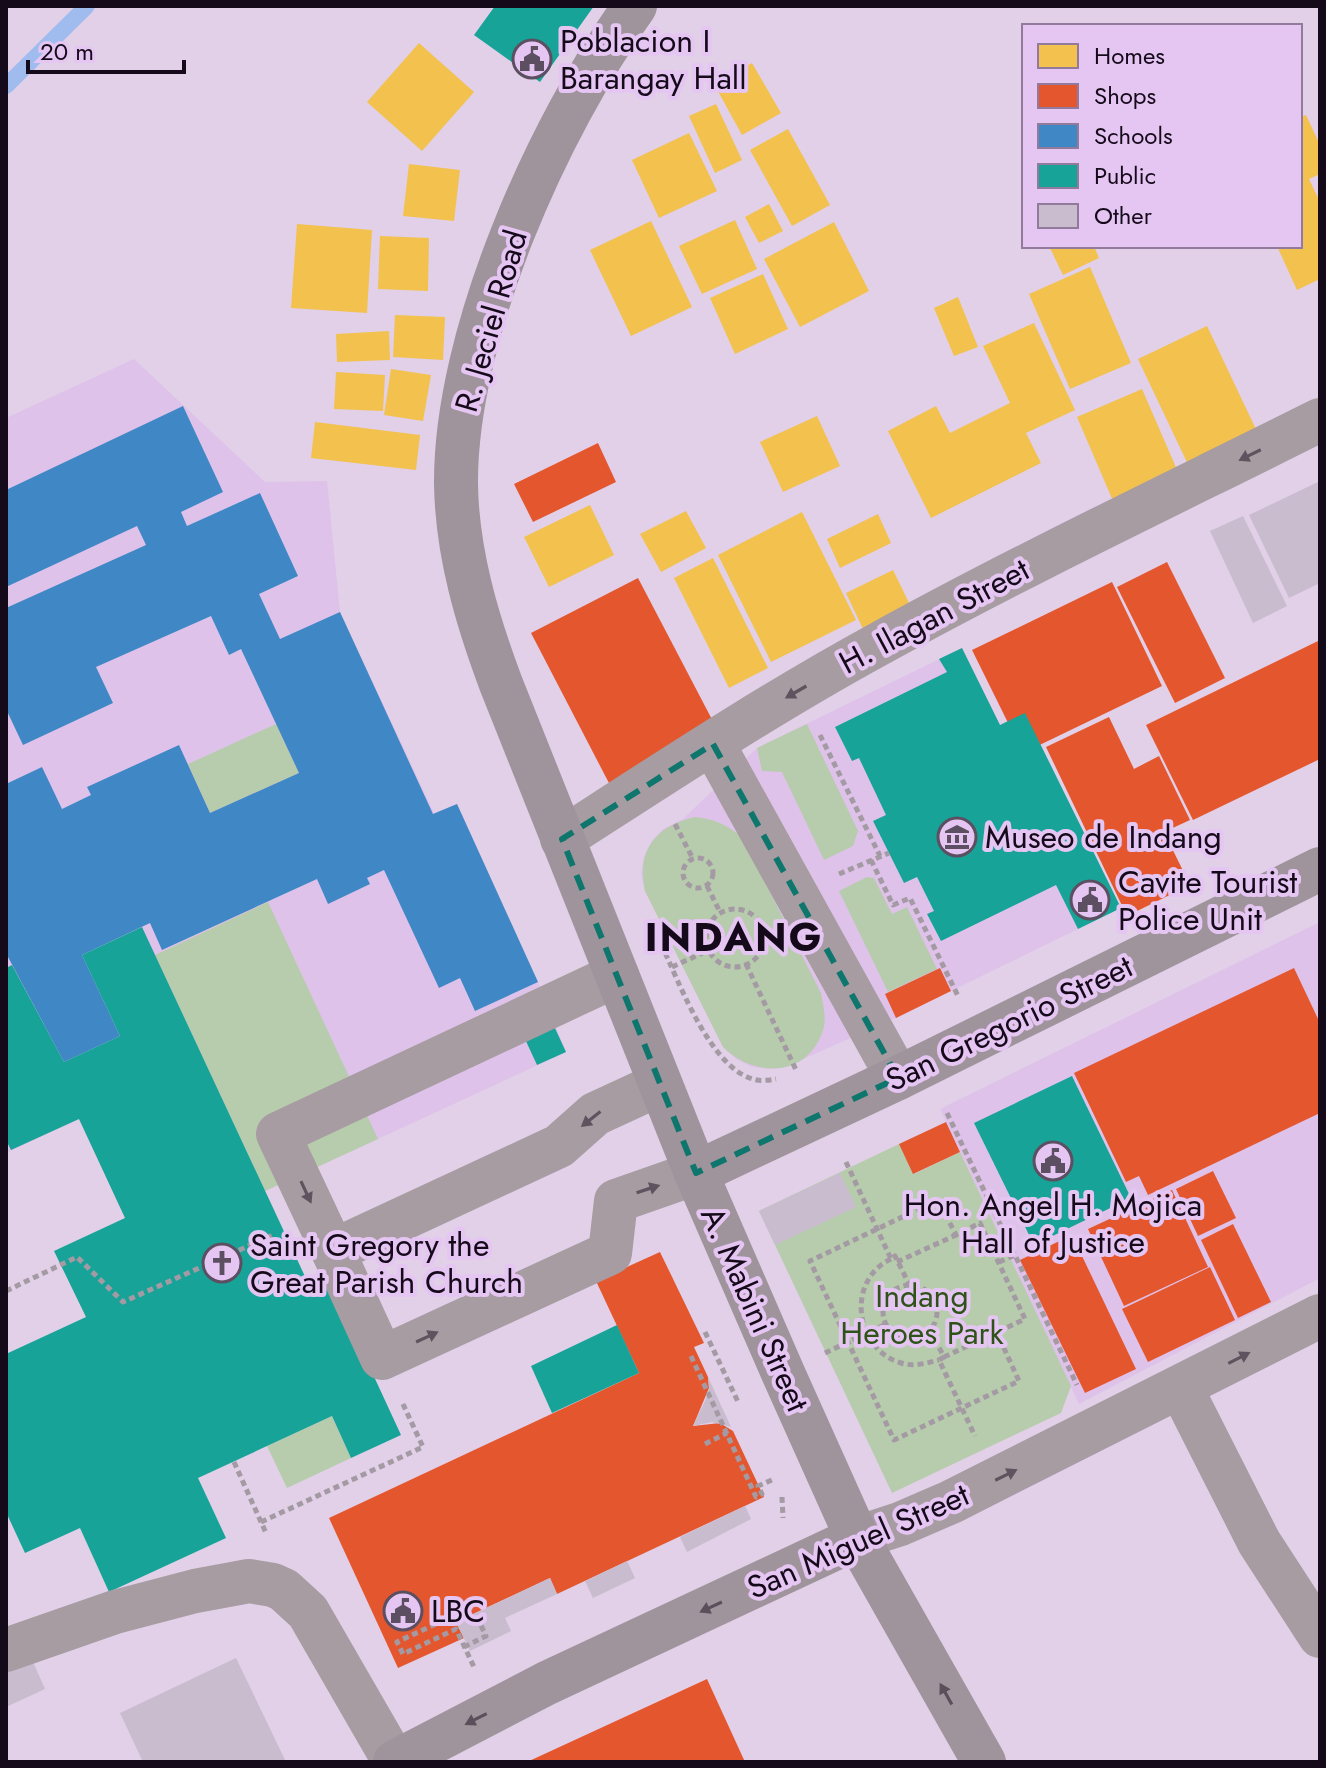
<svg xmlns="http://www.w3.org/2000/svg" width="1326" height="1768" font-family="Jost,sans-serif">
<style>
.built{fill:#dec2ea}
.green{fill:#b7ccad}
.homes{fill:#f2c14e}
.shops{fill:#e4572e}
.schools{fill:#3f88c5}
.public{fill:#17a398}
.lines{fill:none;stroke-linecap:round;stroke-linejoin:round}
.stream{stroke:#a0bcee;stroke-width:16}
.building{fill:#c9bcce}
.path{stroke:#a49aa3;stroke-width:5;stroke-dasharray:6 4;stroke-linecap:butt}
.minor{stroke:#a69ca1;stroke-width:44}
.major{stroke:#a0949c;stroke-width:44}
.oneway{fill:#5e535e}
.oneway2{fill:#5a4f5b}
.marked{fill:none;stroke:#0f766e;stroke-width:6;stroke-dasharray:16 10;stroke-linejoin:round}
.labels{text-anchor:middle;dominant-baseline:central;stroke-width:8;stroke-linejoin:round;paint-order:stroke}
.poi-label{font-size:32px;fill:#150a1a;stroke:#e5c5f2;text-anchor:start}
.street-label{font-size:32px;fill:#150a1a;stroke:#e5c5f2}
.park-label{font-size:32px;fill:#2e5218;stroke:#e5c5f2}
.district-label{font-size:40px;font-weight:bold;letter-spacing:2px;fill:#150a1a;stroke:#e5c5f2}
</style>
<rect width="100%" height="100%" fill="#e1d0e8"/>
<g class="built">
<polygon points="134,359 265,482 327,481 340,612 434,813 457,804 538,982 566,1052 140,1249 79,1119 6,1153 6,418"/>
<polygon points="962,648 1000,725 1025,713 1121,908 896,1018 785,1067 770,1069 752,1067 736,1059 723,1047 645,891 641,874 644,857 651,842 663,829 683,819 757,748"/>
<polygon points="1320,922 1320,1278 1079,1404 940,1109"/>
</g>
<g class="green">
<polygon points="276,724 299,773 210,813 188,764"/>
<polygon points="807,724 858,831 853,846 824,860 782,772 762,771 757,748"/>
<path d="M695,817C715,819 727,825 742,837L821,993C823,1005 827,1018 823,1030C808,1078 754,1078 723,1047L645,891C636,850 656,826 695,817Z"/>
<polygon points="867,877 874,878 892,914 907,907 937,969 888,992 839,891"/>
<polygon points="268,902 378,1139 265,1191 155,955"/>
<polygon points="899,1144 914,1174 960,1152 1071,1386 1061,1413 892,1493 759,1211"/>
<polygon points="332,1416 351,1458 287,1488 267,1446"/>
</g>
<g class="homes">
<polygon points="419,43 474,92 422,151 367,102"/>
<polygon points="752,63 781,113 742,135 714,84"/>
<polygon points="716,104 742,160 715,173 689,116"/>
<polygon points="1306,115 1320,145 1320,174 1309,179 1320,202 1320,279 1297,290 1277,246 1300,246 1300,117"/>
<polygon points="788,129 830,205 792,226 750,150"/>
<polygon points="689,133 717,191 659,218 632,160"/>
<polygon points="409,164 460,170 454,221 403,216"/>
<polygon points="769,204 783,231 759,243 745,217"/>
<polygon points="735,220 757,269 702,294 679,246"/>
<polygon points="651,221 692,307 631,336 590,250"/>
<polygon points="834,222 869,291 800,327 764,259"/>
<polygon points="297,224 372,230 367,313 291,308"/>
<polygon points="380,236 429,238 428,291 378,289"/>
<polygon points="1049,246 1094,246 1099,258 1063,275"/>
<polygon points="1090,267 1131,363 1070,389 1029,294"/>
<polygon points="763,274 788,329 735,354 710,298"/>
<polygon points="958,297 978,347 954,356 934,308"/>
<polygon points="395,315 445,317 443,360 393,357"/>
<polygon points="1034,323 1075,410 1026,433 1041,463 931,518 888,431 936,406 950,433 1010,403 983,346"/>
<polygon points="1207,326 1263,444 1194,477 1138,359"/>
<polygon points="389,331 390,360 337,362 336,334"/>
<polygon points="391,369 431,375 423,421 384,415"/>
<polygon points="336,372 385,375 383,411 334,409"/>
<polygon points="1142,389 1178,472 1113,501 1077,417"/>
<polygon points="817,416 840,466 783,492 760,442"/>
<polygon points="315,422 420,435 416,470 311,458"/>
<polygon points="590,505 614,555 549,587 524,537"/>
<polygon points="686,511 706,548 661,572 640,534"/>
<polygon points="802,512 856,620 771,662 718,555"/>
<polygon points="878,514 891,543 840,568 827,539"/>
<polygon points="713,558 768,668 729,688 674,578"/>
<polygon points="893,570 912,609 865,633 846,593"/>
</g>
<g class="shops">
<polygon points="598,443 616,482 533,522 514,484"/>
<polygon points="1167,562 1225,678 1175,703 1117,587"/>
<polygon points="638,578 717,729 610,785 531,633"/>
<polygon points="1112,582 1162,686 1023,753 972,650"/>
<polygon points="1320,640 1320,759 1193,820 1146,725"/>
<polygon points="1109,717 1134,769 1159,756 1190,820 1164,832 1190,885 1127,916 1046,747"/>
<polygon points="940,968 951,991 896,1018 885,994"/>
<polygon points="1294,968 1320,1023 1320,1113 1148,1195 1139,1176 1126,1182 1074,1073"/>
<polygon points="946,1122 960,1152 913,1174 899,1144"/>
<polygon points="1213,1171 1236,1218 1198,1236 1176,1189"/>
<polygon points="1172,1190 1208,1267 1124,1306 1088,1229"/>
<polygon points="1233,1224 1271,1302 1238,1318 1201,1240"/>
<polygon points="1072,1235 1136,1369 1085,1393 1020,1260"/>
<polygon points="660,1252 704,1343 694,1347 708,1377 709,1388 693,1426 720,1423 733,1431 764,1497 557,1594 550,1578 456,1622 464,1638 398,1668 329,1518 639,1373 596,1281"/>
<polygon points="1210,1267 1235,1320 1148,1362 1122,1309"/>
<polygon points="707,1679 745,1762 527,1762"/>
</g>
<polygon class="schools" points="183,406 223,492 181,512 187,526 260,493 298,576 259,594 280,639 340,612 433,814 457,804 538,982 475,1011 460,978 439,988 384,870 367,878 370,884 328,904 317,879 162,950 150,923 82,955 120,1036 64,1062 8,957 6,958 6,784 42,767 62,809 91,795 87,787 179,745 210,813 299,773 241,649 229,655 211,616 96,667 113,703 23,745 6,709 6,608 146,545 137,526 6,587 6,490"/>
<g class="public">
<polygon points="495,6 594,6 540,82 474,35"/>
<polygon points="962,648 1000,725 1025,713 1121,908 1078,929 1056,885 941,941 927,914 934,911 917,877 904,883 873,821 886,815 859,758 852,761 835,727 947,672 939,659"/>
<polygon points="142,927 309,1285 328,1277 401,1435 351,1458 332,1416 198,1478 226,1538 109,1592 80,1528 25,1553 6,1512 6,1354 86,1317 54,1251 125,1218 79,1119 11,1150 6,1140 6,968 12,965 64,1062 120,1036 82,955"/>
<polygon points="554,1026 566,1052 537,1065 525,1039"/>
<polygon points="1072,1076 1131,1198 1034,1245 974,1123"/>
<polygon points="617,1325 639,1373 552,1413 531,1366"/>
</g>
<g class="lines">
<polyline class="stream" points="6,86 87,6"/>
</g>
<g class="building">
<polygon points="1320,481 1320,583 1289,598 1249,515"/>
<polygon points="1243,516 1287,606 1253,623 1210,531"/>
<polygon points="840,1173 856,1207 775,1245 759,1211"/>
<polygon points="708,1377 731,1427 712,1422 693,1426 705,1401 709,1388"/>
<polygon points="745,1506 751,1519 687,1552 680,1537"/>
<polygon points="627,1561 635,1578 593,1598 585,1581"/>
<polygon points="550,1578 557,1594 505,1618 511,1631 470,1651 456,1622"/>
<polygon points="29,1653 45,1689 6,1707 6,1660"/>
<polygon points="236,1658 286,1762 143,1762 120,1713"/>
</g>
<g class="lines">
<g class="path">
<polyline points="820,735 880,856"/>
<polyline points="675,824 693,859"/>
<circle cx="698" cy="873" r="15"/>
<polyline points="871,860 893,905 910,898 958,996"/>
<polyline points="839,874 889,853"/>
<polyline points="707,886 720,912"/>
<circle cx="735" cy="938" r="29"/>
<path d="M661,944C679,981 711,1072 757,1080C763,1081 770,1080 776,1079"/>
<polyline points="746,964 797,1072"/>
<polyline points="672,967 709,950"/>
<polyline points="947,1113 1077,1385"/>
<polyline points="846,1162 891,1259 895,1256 909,1284"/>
<path d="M891,1259C846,1280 854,1349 901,1363C914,1367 927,1363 939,1360"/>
<polyline points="897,1262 956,1235"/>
<polyline points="999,1262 1015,1255"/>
<circle cx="910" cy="1312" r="27"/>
<polyline points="6,1291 77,1257 123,1302 273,1235"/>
<polyline points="930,1330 944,1357 939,1360 975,1436"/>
<polyline points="705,1332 739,1404"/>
<polyline points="825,1353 886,1324"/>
<polyline points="691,1356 756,1497 762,1494 758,1486 774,1479"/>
<polyline points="944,1357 1025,1319 980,1223 956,1235 938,1200 810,1261 894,1440 1019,1381 997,1333"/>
<polyline points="705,1444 727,1433"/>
<polyline points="234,1462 266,1533"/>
<polyline points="782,1497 783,1518"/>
<polyline points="261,1522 423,1447 402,1402"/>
<polyline points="472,1607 397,1642 403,1654 456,1629 474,1667"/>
<polyline points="464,1647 486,1636 477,1617"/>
</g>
<g class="minor">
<polyline points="713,744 898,1078"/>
<path d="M562,839C666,772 769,704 877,645C1022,565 1172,494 1320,420"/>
<polyline points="660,1084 595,1114 559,1146 333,1251 382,1358 610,1253 616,1201 696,1173"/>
<polyline points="333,1251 278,1134 617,975"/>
<polyline points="1181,1388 1259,1542 1320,1636"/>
<polyline points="857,1538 900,1524 951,1502 1320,1316"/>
<polyline points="6,1650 115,1612 195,1591 249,1581 273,1585 284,1590 308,1612 394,1761"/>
</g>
<g class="major">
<path d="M635,6C548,126 455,334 456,484C457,553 477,620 501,684L696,1173L783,1373L857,1538L984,1762"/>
<polyline points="696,1173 898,1078 1320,869"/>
<polyline points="395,1762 547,1683 857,1538"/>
</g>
</g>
<defs><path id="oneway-solid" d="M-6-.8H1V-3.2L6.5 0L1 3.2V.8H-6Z" transform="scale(2)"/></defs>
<g class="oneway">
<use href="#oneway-solid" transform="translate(1250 455) rotate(154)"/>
<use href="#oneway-solid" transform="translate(796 692) rotate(150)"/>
<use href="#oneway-solid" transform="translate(591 1119) rotate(142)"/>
<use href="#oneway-solid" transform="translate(648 1189) rotate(-18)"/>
<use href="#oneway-solid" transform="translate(306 1192) rotate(65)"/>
<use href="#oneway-solid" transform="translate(427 1337) rotate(-25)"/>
<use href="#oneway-solid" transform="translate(1239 1358) rotate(-27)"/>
<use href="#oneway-solid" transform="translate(1006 1475) rotate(-26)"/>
</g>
<g class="oneway2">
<use href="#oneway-solid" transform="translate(711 1607) rotate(155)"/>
<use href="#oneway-solid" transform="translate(946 1694) rotate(-119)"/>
<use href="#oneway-solid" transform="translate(476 1719) rotate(153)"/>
</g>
<path class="marked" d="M713,744L898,1078L696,1173L562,839Z"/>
<defs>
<g id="civic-ring" transform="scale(2)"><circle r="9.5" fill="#e5c5f2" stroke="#5c4f62" stroke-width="1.5"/><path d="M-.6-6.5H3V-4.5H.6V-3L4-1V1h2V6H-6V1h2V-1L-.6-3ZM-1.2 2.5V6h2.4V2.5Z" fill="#5c4f62"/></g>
<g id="museum-ring" transform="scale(2)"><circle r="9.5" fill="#e5c5f2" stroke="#5c4f62" stroke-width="1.5"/><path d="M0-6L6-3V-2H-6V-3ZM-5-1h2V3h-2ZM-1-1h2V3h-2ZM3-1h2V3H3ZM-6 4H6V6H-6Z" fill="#5c4f62"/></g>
<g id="church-ring" transform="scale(2)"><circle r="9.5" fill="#e5c5f2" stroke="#5c4f62" stroke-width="1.5"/><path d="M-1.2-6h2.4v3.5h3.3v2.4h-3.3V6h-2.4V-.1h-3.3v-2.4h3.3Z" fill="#5c4f62"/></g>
</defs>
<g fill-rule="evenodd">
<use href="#civic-ring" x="532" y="59"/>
<use href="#museum-ring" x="957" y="837"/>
<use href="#civic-ring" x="1090" y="900"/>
<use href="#civic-ring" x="1053" y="1161"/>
<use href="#church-ring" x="222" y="1263"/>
<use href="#civic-ring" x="403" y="1611"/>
</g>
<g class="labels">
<g class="poi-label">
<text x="560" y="41">Poblacion I<tspan x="560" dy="37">Barangay Hall</tspan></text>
<text x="985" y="837">Museo de Indang</text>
<text x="1118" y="882">Cavite Tourist<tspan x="1118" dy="37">Police Unit</tspan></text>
<text x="1053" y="1205" text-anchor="middle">Hon. Angel H. Mojica<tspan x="1053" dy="37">Hall of Justice</tspan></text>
<text x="250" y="1245">Saint Gregory the<tspan x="250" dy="37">Great Parish Church</tspan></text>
<text x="431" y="1611">LBC</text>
</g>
<g class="street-label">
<text transform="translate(491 321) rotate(-74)">R. Jeciel Road</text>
<text transform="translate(934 616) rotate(-28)">H. Ilagan Street</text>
<text transform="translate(1009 1023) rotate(-26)">San Gregorio Street</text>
<text transform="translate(755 1309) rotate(66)">A. Mabini Street</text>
<text transform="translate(858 1541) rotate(-24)">San Miguel Street</text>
</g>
<g class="park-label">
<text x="922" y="1296">Indang<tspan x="922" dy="37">Heroes Park</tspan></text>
</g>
<g class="district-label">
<text x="734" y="937">INDANG</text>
</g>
</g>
<rect width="1326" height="1768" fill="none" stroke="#150a1a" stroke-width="16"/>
<rect x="1022" y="24" width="280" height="224" fill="#e5c5f2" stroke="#927a9c" stroke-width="2"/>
<rect x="1038" y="44" width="40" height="24" fill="#f2c14e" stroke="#927a9c" stroke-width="2"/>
<text x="1094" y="64" font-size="24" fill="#150a1a">Homes</text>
<rect x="1038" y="84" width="40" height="24" fill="#e4572e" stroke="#927a9c" stroke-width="2"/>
<text x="1094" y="104" font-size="24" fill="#150a1a">Shops</text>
<rect x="1038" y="124" width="40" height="24" fill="#3f88c5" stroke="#927a9c" stroke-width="2"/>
<text x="1094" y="144" font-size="24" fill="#150a1a">Schools</text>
<rect x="1038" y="164" width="40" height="24" fill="#17a398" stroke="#927a9c" stroke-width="2"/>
<text x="1094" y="184" font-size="24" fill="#150a1a">Public</text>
<rect x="1038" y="204" width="40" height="24" fill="#c9bcce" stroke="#927a9c" stroke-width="2"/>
<text x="1094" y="224" font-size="24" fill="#150a1a">Other</text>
<path d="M28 60v12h156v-12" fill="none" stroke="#150a1a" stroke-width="4"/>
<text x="40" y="60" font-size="24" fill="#150a1a" stroke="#e5c5f2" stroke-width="6" paint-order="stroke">20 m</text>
</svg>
